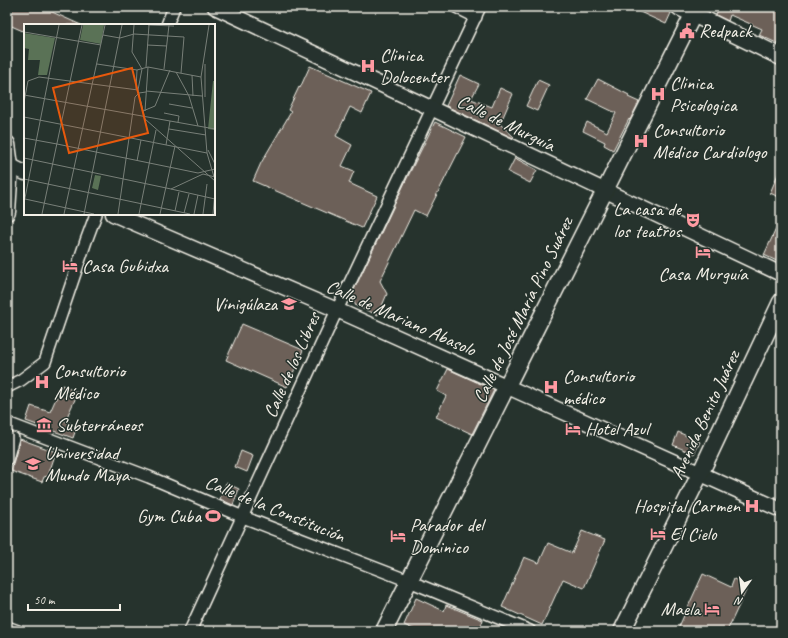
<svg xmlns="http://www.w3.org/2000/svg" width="788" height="638" font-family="Caveat,sans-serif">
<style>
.building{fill:#6c6058;stroke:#f4f1e8}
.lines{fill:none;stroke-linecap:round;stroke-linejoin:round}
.minor-casing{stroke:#f4f1e8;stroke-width:14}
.tertiary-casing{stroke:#f4f1e8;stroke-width:17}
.secondary-casing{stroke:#f4f1e8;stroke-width:19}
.minor{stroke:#26332d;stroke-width:11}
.tertiary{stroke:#26332d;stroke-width:14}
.secondary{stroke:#26332d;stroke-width:16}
.labels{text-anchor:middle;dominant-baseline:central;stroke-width:3;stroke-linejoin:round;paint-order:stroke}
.poi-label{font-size:19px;fill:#f4f1e8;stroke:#26332d;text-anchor:start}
.street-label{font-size:19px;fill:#f4f1e8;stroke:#26332d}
.inset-road{fill:none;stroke:#787f78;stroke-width:1}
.view{fill:#e8590c;fill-opacity:0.15;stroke:#e8590c;stroke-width:2}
.inset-edge{fill:none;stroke:#f4f1e8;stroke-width:2}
</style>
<rect width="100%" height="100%" fill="#26332d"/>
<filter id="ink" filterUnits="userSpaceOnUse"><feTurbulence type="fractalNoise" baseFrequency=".025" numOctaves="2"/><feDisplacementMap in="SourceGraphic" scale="8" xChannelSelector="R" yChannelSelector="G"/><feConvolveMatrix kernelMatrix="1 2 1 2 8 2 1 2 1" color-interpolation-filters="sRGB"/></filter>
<g filter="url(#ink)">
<g class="building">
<polygon points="7,7 41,7 81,25 25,25 25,32 7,24"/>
<polygon points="629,7 663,7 670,10 671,13 666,24"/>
<polygon points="712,7 781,7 781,45 759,35 762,29 730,15 728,21 716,15 718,10"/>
<polygon points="310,66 371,93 362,113 350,107 336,136 352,145 342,166 354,171 349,183 377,196 362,228 253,181 261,163 291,112 288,110 299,87 300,88"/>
<polygon points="460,75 479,84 471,99 492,107 500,88 513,94 500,124 514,137 513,138 446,106"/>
<polygon points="598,79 629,95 628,97 639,102 630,120 629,119 613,150 604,145 605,142 583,131 587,122 607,132 616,113 587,99"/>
<polygon points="538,80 549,85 537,111 526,106"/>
<polygon points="435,122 466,137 426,216 414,210 380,281 387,294 378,315 356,306 351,296 409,174"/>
<polygon points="515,158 537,170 530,183 508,172"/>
<polygon points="781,167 781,198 770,193"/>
<polygon points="781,218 781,263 764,255"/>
<polygon points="242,324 303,350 287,387 226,360"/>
<polygon points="448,369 494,390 472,434 436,417 446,396 437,391"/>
<polygon points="62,385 78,393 65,421 77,426 73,438 26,421 31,406 50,412"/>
<polygon points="678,432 700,442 694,454 673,445"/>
<polygon points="20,439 56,452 48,476 44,477 42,482 11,471"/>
<polygon points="241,451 253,456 247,472 235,467"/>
<polygon points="226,483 239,489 233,505 220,499"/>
<polygon points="582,531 605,540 584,588 563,579 542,625 502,607 524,557 539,563 548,543 572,553"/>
<polygon points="703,574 731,587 734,579 748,586 727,631 677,631"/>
<polygon points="416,598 444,611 446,605 483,620 479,631 418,631 404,625"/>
</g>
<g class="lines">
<g class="minor-casing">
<g id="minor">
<polyline points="456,7 476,17"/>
<polyline points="167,25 174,7"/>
<polyline points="7,387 21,380 45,362 86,241 96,214"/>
<polyline points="7,423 149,477 243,517 409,581 530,631"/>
<polyline points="7,459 13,438"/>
<polyline points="7,627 18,631"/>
<polyline points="190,631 337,310 480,7"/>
</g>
</g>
<g class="tertiary-casing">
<g id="tertiary">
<polyline points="215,7 433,109 781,274"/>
<polyline points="7,164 25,173"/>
<polyline points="113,214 337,310 781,510"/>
</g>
</g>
<g class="secondary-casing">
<g id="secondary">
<polyline points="679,7 781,57"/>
<polyline points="7,144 10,166 7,212"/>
<polyline points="384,631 697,7"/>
<polyline points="622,631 700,474 781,302"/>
</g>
</g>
<use href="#minor" class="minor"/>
<use href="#tertiary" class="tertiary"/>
<use href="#secondary" class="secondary"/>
</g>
</g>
<defs>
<g id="civic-bare" transform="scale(1.2)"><path d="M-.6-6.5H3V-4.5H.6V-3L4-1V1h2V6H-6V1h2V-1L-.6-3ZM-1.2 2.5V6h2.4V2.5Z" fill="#ff9aa2" stroke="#26332d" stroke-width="2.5" paint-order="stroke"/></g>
<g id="hospital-bare" transform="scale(1.2)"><path d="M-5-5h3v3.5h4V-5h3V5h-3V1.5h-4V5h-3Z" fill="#ff9aa2" stroke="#26332d" stroke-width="2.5" paint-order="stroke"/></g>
<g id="theatre-bare" transform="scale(1.2)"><path d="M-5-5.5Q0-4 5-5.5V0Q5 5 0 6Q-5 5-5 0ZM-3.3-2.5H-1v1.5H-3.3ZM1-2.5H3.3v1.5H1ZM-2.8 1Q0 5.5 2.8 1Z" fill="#ff9aa2" stroke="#26332d" stroke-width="2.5" paint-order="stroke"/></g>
<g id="hotel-bare" transform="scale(1.2)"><path d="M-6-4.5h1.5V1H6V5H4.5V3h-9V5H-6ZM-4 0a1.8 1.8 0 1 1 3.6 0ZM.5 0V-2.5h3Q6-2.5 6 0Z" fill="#ff9aa2" stroke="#26332d" stroke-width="2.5" paint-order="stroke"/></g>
<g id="school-bare" transform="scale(1.2)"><path d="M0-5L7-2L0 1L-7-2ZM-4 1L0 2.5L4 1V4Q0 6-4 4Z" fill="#ff9aa2" stroke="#26332d" stroke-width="2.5" paint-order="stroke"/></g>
<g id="museum-bare" transform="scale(1.2)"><path d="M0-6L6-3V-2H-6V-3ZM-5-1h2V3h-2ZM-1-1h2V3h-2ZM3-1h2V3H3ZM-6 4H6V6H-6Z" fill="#ff9aa2" stroke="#26332d" stroke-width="2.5" paint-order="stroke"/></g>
<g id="university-bare" transform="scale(1.2)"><path d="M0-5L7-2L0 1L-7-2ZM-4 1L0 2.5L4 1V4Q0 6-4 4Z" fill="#ff9aa2" stroke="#26332d" stroke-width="2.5" paint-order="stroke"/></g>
<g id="stadium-bare" transform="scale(1.2)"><path d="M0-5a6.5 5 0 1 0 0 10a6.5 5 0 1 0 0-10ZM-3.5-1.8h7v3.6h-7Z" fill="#ff9aa2" stroke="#26332d" stroke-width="2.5" paint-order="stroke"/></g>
</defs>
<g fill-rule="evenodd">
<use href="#civic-bare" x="687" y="31"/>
<use href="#hospital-bare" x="368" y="66"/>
<use href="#hospital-bare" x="658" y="94"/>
<use href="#hospital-bare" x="641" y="141"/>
<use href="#theatre-bare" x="693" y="220"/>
<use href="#hotel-bare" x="703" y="252"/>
<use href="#hotel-bare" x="70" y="266"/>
<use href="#school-bare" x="289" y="304"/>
<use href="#hospital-bare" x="42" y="382"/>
<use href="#hospital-bare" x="551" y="387"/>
<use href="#museum-bare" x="44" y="425"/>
<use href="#hotel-bare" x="573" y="429"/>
<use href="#university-bare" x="33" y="464"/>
<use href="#hospital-bare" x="752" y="506"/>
<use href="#stadium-bare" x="213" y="516"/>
<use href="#hotel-bare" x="658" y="534"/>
<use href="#hotel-bare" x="398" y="536"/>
<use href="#hotel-bare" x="712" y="609"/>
</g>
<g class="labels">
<g class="poi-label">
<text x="699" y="31">Redpack</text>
<text x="380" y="55">Clinica<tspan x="380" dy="22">Dolocenter</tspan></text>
<text x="670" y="83">Clinica<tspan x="670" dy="22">Psicologica</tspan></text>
<text x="653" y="130">Consultorio<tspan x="653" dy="22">Médico Cardiologo</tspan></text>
<text x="681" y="209" text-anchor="end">La casa de<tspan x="681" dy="22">los teatros</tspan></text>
<text x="82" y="266">Casa Gubidxa</text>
<text x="703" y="274" text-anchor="middle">Casa Murguía</text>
<text x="277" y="304" text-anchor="end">Vinigúlaza</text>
<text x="54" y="371">Consultorio<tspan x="54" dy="22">Médico</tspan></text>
<text x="563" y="376">Consultorio<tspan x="563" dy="22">médico</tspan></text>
<text x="56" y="425">Subterráneos</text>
<text x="585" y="429">Hotel Azul</text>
<text x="45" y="453">Universidad<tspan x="45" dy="22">Mundo Maya</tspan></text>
<text x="740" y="506" text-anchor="end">Hospital Carmen</text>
<text x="201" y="516" text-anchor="end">Gym Cuba</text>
<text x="410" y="525">Parador del<tspan x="410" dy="22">Dominico</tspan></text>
<text x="670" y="534">El Cielo</text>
<text x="700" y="609" text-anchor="end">Maela</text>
</g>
<g class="street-label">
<text transform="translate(506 123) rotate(26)">Calle de Murguía</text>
<text transform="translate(523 310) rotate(-64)">Calle de José María Pino Suárez</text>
<text transform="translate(401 318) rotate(24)">Calle de Mariano Abasolo</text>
<text transform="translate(292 365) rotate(-66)">Calle de los Libres</text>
<text transform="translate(705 415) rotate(-65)">Avenida Benito Juárez</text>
<text transform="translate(275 509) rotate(22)">Calle de la Constitución</text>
</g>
</g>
<g transform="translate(24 24)">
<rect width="191" height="191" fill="#26332d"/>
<path d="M59,1H80L77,20L56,16ZM0,9L31,14L23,51H14L16,36H4L5,25L0,24ZM189,57H191V106L184,105ZM71,151L77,152L74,166L68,164Z" fill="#5a7256"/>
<path class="inset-road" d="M110,1L108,28L118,45L114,66L121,95L191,157M124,1L150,2M185,1L177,53L183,129L190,153M0,8L77,21M79,11L96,14L110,10L160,13L157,49M123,21L143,22M73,40L113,46L124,43L177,53M122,43L125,1M140,45L145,1M152,48L165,72L174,102M168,51L169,72M112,65L113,46M122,67L178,72M0,71L191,105M181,73V40M0,78L4,57L15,53L114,66M145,80L168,84M119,87L131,82L146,46M121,87L124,43M140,89L155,92L154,98M0,93L183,129M145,105L182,111M0,114L33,120M33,120L174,149L191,145M142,121L146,97M184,126L191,140M0,134L147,165L179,150L191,153M113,137L117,116M0,155L166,190M147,165L191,175M1,175L70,190M0,179L35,1M151,187L155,168M160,189L165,170M18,190L58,1M40,190L81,1M60,190L98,1M94,190L111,73L115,69L122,68M115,190L132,106M136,190L151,122M170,190L174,171M179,190L183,160M189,190L191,167"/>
<path class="view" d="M108,44L124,109L45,129L29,64Z"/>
<rect width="191" height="191" class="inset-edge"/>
</g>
<rect width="788" height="638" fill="none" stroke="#26332d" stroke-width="24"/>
<rect x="12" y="12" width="764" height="614" fill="none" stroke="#f4f1e8" stroke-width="1.5" filter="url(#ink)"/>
<g transform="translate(742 592) rotate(194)" stroke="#26332d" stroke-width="3" paint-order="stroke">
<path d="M0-3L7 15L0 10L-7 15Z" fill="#f4f1e8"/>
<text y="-6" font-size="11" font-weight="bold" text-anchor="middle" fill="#f4f1e8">N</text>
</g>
<path d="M28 604v6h92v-6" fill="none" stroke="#f4f1e8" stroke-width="2"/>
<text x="34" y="604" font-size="12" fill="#f4f1e8" stroke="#26332d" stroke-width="3" paint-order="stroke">50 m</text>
</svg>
